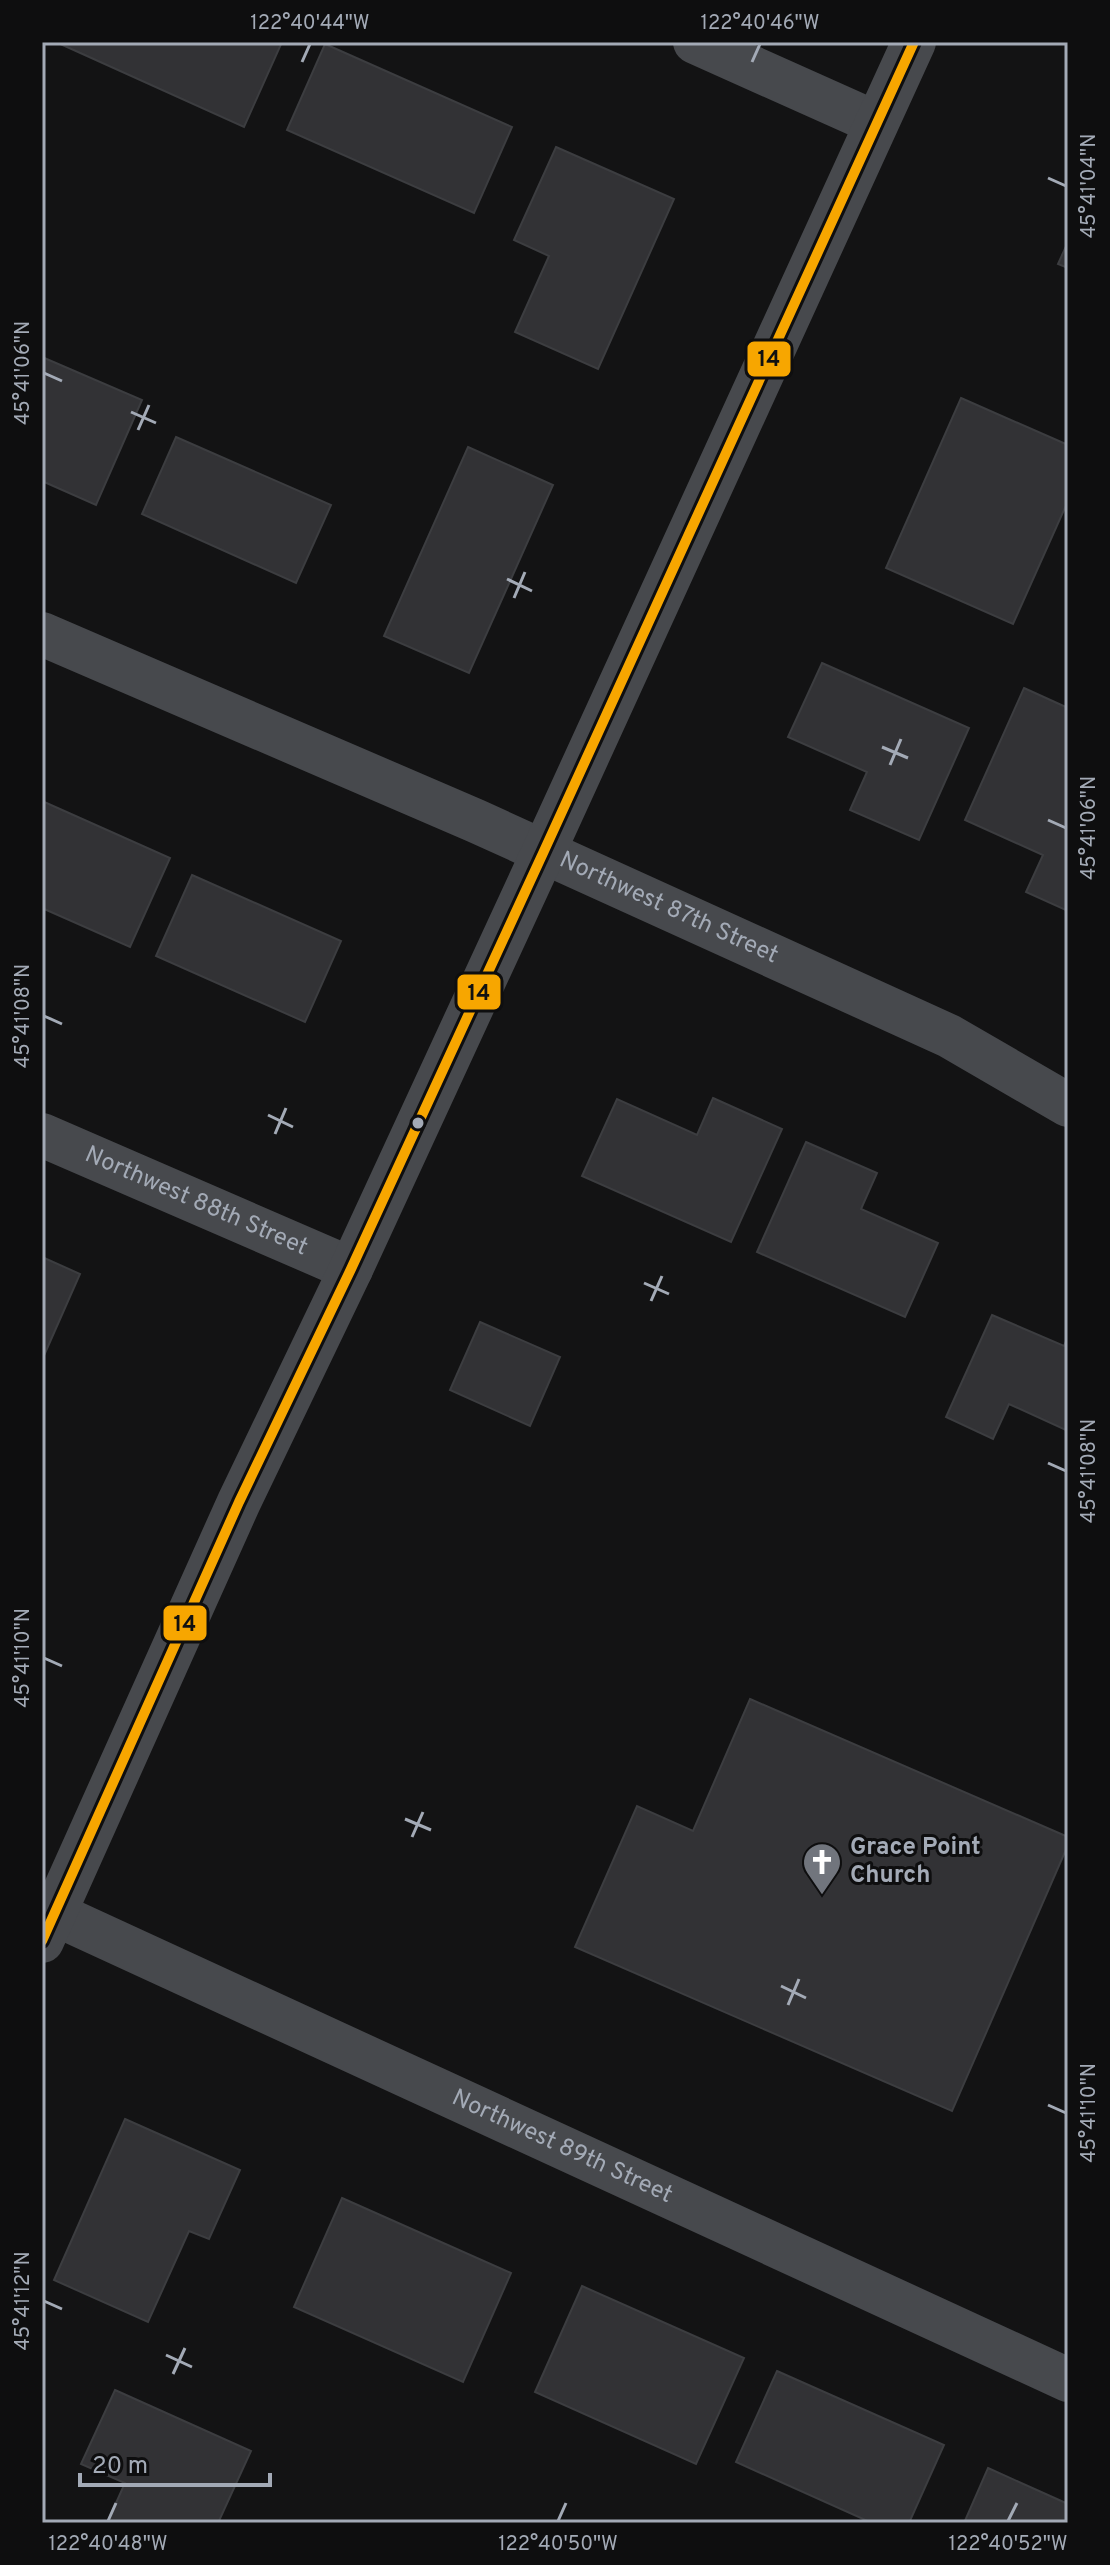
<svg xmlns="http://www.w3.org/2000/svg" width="1110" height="2565" font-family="Overpass,sans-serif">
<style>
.building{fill:#323235;stroke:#3c3d40;stroke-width:2}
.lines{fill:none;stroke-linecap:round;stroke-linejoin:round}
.minor{stroke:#47494d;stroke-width:44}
.tertiary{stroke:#47494d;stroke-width:44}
.bus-1-casing{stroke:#0e0e0f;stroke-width:16}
.bus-1{stroke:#f7a600;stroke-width:10}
.ticks{fill:none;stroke:#a3aab6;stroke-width:3}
.bus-dot{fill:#a3aab6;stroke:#0e0e0f;stroke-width:3}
.labels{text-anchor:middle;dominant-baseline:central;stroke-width:6;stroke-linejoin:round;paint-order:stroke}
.street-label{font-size:24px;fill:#a3aab6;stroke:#0e0e0f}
.poi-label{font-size:24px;font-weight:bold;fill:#a3aab6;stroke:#0e0e0f;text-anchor:start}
.line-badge{stroke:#0e0e0f;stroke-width:3}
.pale-badge-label{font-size:22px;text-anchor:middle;font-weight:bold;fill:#111}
.neatline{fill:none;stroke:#a3aab6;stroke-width:3}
.ticks-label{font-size:20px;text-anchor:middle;fill:#a3aab6}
</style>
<rect width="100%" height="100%" fill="#131314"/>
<g class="building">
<polygon points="56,42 282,42 244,127"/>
<polygon points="325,44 512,127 474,213 287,130"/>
<polygon points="556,147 674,199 598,369 515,332 549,256 514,240"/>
<polygon points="1068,242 1068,268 1058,264"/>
<polygon points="42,357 142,400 96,505 42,481"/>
<polygon points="961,398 1068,445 1068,501 1013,624 886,568"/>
<polygon points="176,437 331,505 296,583 142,514"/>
<polygon points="468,447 553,485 469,673 384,636"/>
<polygon points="822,663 969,728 919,840 850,810 867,772 788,737"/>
<polygon points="1024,688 1068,708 1068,911 1026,892 1043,855 965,820"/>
<polygon points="42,801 170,858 130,947 42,908"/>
<polygon points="192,875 341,941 305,1022 156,956"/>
<polygon points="713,1098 782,1129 731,1242 582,1176 617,1099 697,1135"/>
<polygon points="806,1142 877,1173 861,1209 938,1243 905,1317 757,1252"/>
<polygon points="42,1257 80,1274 42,1360"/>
<polygon points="992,1315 1064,1346 1068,1336 1068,1431 1009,1404 993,1439 946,1417"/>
<polygon points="480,1322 560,1357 530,1426 450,1390"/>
<polygon points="750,1699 1068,1837 1068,1845 952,2111 575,1947 637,1806 693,1831"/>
<polygon points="125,2119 240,2170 209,2239 189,2231 148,2322 54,2280"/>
<polygon points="342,2198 511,2273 463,2382 294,2307"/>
<polygon points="582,2286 744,2358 696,2464 535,2392"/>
<polygon points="777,2371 944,2445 909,2523 872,2523 736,2462"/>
<polygon points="115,2390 251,2451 218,2523 107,2523 125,2483 81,2464"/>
<polygon points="988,2468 1068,2504 1068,2523 964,2523"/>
</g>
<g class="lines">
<g class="minor">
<polyline points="695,42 876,123"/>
<path id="s1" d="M42,634L476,821L949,1036L1068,1105"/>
<path id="s2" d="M42,1135L351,1269"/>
<path id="s3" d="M55,1914L1068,2380"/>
</g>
<polyline class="tertiary" points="42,1941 239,1502 351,1269 544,851 914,42"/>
<g class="bus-1-casing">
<polyline id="bus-1" points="42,1941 239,1502 351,1269 544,851 914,42"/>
</g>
<use href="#bus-1" class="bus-1"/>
</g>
<path class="ticks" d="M302,62L310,44M752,62L760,44M1048,178L1066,186M44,373L62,381M131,412L156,423M138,430L149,405M507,579L532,591M514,598L525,572M882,747L908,758M890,765L901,739M1048,820L1066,828M44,1016L62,1024M268,1115L293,1127M275,1134L286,1108M644,1283L669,1294M651,1301L662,1276M1048,1463L1066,1471M44,1658L62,1666M405,1819L431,1830M412,1837L423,1812M781,1986L806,1998M788,2005L799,1979M1048,2105L1066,2113M44,2301L62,2309M166,2355L192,2367M173,2374L185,2348M108,2521L116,2503M558,2521L566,2503M1008,2521L1017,2503"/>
<defs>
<g id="church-pin" transform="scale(2)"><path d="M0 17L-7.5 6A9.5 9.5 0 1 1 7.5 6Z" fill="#71757d" stroke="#0e0e0f"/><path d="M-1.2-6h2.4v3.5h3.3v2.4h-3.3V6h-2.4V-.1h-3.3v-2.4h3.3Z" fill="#fff"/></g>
</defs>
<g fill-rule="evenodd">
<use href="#church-pin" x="822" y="1862"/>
</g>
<circle class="bus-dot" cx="418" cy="1123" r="7"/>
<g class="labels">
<g class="street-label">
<text stroke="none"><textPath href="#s1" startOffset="684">Northwest 87th Street</textPath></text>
<text stroke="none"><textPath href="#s2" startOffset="168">Northwest 88th Street</textPath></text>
<text stroke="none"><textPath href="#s3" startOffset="558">Northwest 89th Street</textPath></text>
</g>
<g class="poi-label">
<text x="850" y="1848">Grace Point<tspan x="850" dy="28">Church</tspan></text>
</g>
</g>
<g class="line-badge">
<rect x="746" y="340" width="46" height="38" rx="8" fill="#f7a600"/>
<rect x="456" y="973" width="46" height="38" rx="8" fill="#f7a600"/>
<rect x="162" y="1604" width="46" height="38" rx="8" fill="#f7a600"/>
</g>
<g class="pale-badge-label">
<text x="769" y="366">14</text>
<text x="479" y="1000">14</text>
<text x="185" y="1631">14</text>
</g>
<rect width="1110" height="2565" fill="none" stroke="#0e0e0f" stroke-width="88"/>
<path d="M80 2473v12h190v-12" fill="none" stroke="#a3aab6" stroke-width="4"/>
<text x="92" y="2473" font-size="24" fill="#a3aab6" stroke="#0e0e0f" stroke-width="6" paint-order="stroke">20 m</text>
<rect x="44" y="44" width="1022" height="2477" class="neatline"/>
<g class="ticks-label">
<text x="310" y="29">122°40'44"W</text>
<text x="760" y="29">122°40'46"W</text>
<text transform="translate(1088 186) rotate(-90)" y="7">45°41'04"N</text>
<text transform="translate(22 373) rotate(-90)" y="7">45°41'06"N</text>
<text transform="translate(1088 828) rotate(-90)" y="7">45°41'06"N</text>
<text transform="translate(22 1016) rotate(-90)" y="7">45°41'08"N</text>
<text transform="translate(1088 1471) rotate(-90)" y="7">45°41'08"N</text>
<text transform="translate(22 1658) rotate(-90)" y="7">45°41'10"N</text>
<text transform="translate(1088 2113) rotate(-90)" y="7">45°41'10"N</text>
<text transform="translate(22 2301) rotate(-90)" y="7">45°41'12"N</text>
<text x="108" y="2550">122°40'48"W</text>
<text x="558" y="2550">122°40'50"W</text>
<text x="1008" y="2550">122°40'52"W</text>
</g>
</svg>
